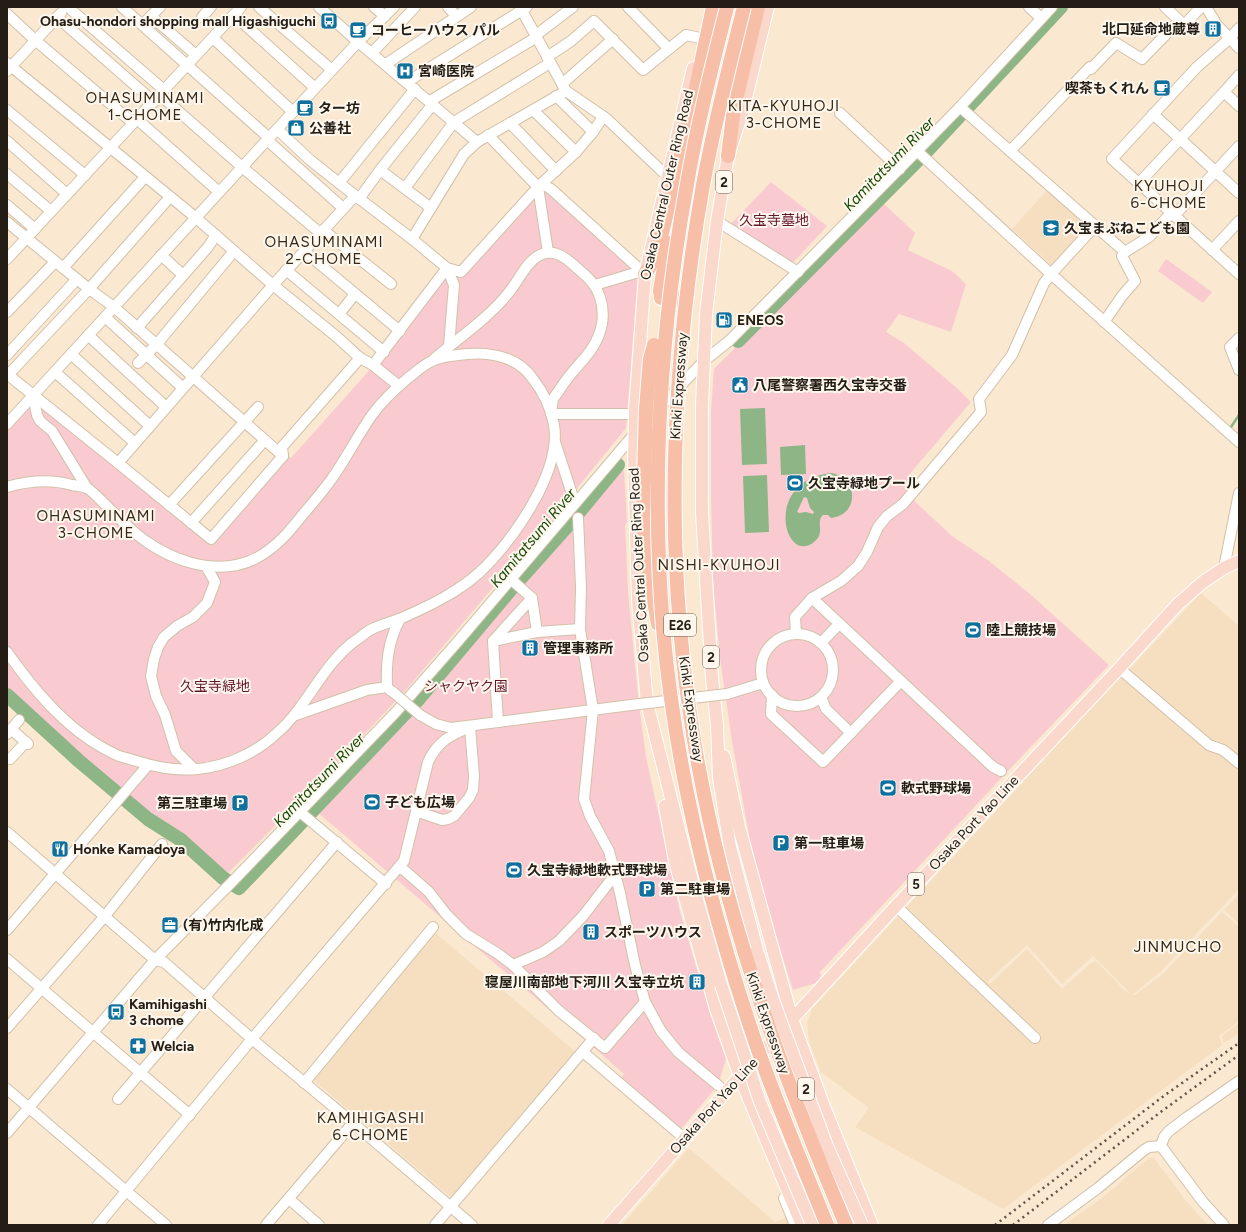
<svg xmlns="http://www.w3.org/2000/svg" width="1246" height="1232" font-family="Figtree,'Noto Sans JP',sans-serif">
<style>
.built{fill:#f5dfc0;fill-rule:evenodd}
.green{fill:#f9cbd1}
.water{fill:#8eb585;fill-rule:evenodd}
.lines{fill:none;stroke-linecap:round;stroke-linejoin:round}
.stream{stroke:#8eb585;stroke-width:2.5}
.river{stroke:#8eb585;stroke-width:14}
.minor-casing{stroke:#d2c0a9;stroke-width:12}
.major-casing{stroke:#fff;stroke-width:14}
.highway-casing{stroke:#fff;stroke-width:16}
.minor{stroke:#fff;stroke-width:10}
.major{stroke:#fad8cb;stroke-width:12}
.highway{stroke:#f7bea8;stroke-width:14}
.rail{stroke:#5d5347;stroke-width:2.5;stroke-dasharray:2 4;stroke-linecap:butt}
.minor-bridge-casing{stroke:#d2c0a9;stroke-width:12;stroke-linecap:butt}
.major-bridge-casing{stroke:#fff;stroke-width:14;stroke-linecap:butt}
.highway-bridge-casing{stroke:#fff;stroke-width:16;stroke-linecap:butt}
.minor-bridge{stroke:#fff;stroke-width:10}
.major-bridge{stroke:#fad8cb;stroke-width:12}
.highway-bridge{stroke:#f7bea8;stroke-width:14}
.labels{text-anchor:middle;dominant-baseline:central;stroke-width:4;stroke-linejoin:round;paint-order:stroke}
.shield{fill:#fef7ed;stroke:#655e56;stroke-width:1}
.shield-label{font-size:13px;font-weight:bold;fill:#241d15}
.poi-label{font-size:14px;font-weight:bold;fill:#241d15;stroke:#fef7ed;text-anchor:start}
.street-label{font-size:14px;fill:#241d15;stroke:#fef7ed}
.park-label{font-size:14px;fill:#64162a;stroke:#fef7ed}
.neighbourhood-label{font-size:15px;letter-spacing:1px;fill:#362815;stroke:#fef7ed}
.water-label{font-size:15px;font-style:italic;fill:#144803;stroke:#fef7ed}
</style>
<rect width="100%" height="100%" fill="#fae8d0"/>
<g class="built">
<polygon points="1048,189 1090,227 1054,267 1012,229"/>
<polygon points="1201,593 1239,626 1239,757 1221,742 1209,739 1128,671"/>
<path d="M1122,675L1239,770V889L1160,972L1132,995H1135L1163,974L1222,912L1239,927V1021L1219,1036L1222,1045L1003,1209L855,1127L869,1108L821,1072L809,1041L807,1023L812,1009ZM1027,945L1062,984L1093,956L1131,994L1125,991L1096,961L1090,964L1062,989L1027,949L990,984L987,982Z"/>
<polygon points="1239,894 1239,924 1224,910"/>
<polygon points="433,931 577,1053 453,1199 310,1077"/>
<polygon points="1239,1023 1239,1033 1224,1043 1222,1036"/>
<polygon points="689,1148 775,1222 787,1217 791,1225 622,1225"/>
<polygon points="1149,1158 1154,1158 1186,1201 1208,1225 1064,1225 1102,1198"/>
</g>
<g class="green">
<polygon points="771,182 827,226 792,264 730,225"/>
<polygon points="540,190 550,193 638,275 626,428 570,497 404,692 332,769 226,875 183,839 150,817 7,694 7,429 32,402 41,405 211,543 287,455 291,458 375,364 447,272 460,277"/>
<polygon points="881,201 915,233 908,250 952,271 966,284 951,332 899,314 886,332 904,343 958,389 971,402 908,476 908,495 952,536 989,561 1030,594 1109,665 1007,772 820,972 821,976 816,983 793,990 761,887 749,835 732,741 720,658 713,580 711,495 711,412 714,369"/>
<polygon points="1166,259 1212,292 1203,303 1158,271"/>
<polygon points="618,467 624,471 627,522 625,525 628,592 638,697 646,757 680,912 711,1017 726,1059 718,1085 681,1129 679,1130 620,1079 624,1074 599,1052 316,811 418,703 517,589"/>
</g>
<g class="water">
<polygon points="765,408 767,464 742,465 740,409"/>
<polygon points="805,445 806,474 781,475 780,447"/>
<path d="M832,473C859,479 859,515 831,518L828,515H823C815,522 826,533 814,542C784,566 762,480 832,473ZM804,497L807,498L810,508L814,512L813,514L806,512L799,513L797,512Z"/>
<polygon points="767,475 769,532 745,533 743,476"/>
</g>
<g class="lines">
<polyline class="stream" points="1231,427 1239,415"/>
<g class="river">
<polyline points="738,341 927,151 1061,7"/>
<polyline points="7,695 79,761 148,819 181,840 223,878 239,888 417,701 512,588 570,523 618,465"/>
</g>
<g class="minor-casing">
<g id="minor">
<polyline points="68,7 164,90"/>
<polyline points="122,7 269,138"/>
<polyline points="259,7 332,70"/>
<polyline points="319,7 358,42 477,142 566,91"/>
<polyline points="374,7 385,16"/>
<polyline points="448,7 456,16"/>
<polyline points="520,7 566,91 607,119 668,177"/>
<polyline points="628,7 669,49"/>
<polyline points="1029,7 1041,18"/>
<polyline points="1165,7 1182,23 1186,23 1201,7"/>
<polyline points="1206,7 1217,25 1239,48"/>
<polyline points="7,14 35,40 133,123"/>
<polyline points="234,15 315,88"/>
<polyline points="151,16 196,55"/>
<polyline points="57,17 154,102"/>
<polyline points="202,17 211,7"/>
<polyline points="146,21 160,7"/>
<polyline points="1239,28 1229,39 1197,67 1112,159 1239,274"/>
<polyline points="536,35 573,7"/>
<polyline points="213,38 293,112"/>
<polyline points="372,53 415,7"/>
<polyline points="547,57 571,41 594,21 643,70 686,35 700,38"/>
<polyline points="7,63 195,217 273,285 337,337 360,358 373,365 399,386"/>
<polyline points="386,64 471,7"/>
<polyline points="7,71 61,13"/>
<polyline points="1239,75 1224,92 1239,106"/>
<polyline points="407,82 527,7"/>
<polyline points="562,84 613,39"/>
<polyline points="160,95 242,167 320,233"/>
<polyline points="556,96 593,132"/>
<polyline points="430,101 537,37"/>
<polyline points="960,107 1125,252 1149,237 1171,213"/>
<polyline points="7,110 85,175"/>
<polyline points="533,110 576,152"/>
<polyline points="840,113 900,169"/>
<polyline points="1153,114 1239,193"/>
<polyline points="137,119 219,192"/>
<polyline points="510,123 556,171"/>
<polyline points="277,129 310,160 339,183 412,239 447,268 461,272 538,187 576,152 593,132 603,117"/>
<polyline points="488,135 538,187 548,252"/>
<polyline points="267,140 343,208"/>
<polyline points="7,141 67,194"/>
<polyline points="917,151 1051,274 1239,442"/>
<polyline points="1010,151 1090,67 1091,69 1116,43 1142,59 1179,21"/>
<polyline points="7,174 51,211"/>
<polyline points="339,183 415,89"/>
<polyline points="1139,183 1224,92"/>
<polyline points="542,184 551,189 645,274"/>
<polyline points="405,188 454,122 550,63"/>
<polyline points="359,199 380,170"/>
<polyline points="7,205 35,229"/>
<polyline points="431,208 380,170 433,104"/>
<polyline points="1174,216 1239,146"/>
<polyline points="717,221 798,272"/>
<polyline points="7,222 89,289 114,307 283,456"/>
<polyline points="323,230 391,284"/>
<polyline points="412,239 464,154 477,142"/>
<polyline points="1212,250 1239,221"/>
<polyline points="304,251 400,331"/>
<polyline points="161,255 183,275"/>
<polyline points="7,259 241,7"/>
<polyline points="63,268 145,177"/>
<polyline points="447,268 454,285 449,346"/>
<polyline points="286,270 384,352"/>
<polyline points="595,285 642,271"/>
<polyline points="7,312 55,262"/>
<polyline points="339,314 355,294"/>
<polyline points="105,317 183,388"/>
<polyline points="1104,322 1122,296 1135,281 1122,256 1125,252"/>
<polyline points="137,328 208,247 216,235"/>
<polyline points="88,335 166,407"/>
<polyline points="1239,338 1230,347 1239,370"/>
<polyline points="71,354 150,426"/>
<polyline points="7,355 77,279"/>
<path d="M434,359C460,337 489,318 510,291C520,279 529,255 547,253C561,250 575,267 585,275C599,287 605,305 602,324C596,354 575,364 560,389C558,392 555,396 553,399C552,403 552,409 551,414H628"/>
<polyline points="138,363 157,344 234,251"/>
<polyline points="373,365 447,268"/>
<polyline points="55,372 135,443"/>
<polyline points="7,374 118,463 211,539 283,456 282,447 360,358"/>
<polyline points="8,375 89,289 170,197"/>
<polyline points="33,396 37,415 40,421 52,431 87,488"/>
<polyline points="659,408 704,361 729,341 917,151 960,107 1052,7"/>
<polyline points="7,424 267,140 358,42 394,7"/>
<polyline points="555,442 572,494"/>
<polyline points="118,463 273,285 355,196"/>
<path d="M7,487C28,481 51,479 72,485C77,486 82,486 87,488C94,492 107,507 114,513C124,523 135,534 147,542C173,560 206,571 237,565C262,560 281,542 296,523C308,508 322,493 333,477C347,457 358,435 372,415C382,401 395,389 408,378C416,372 423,365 432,361C442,356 457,355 468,354C493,352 519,358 533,379C544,393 551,408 554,425C562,472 512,542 480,572C458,592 431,605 404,617C393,622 381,624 370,630C364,634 358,639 352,643C321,668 307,707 277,733C256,753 227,766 198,769C178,771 159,768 140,762C133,760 126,758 119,756C71,735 36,693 7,652"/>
<polyline points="169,505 258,407"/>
<polyline points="578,518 581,587 580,629 593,710 584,799 590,816 609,851 620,893 635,965 645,1002 661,1031 678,1052 719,1086"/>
<polyline points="191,523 265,440"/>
<polyline points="1224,568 1239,493"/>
<polyline points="514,582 532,598"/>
<polyline points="812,598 993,767 1001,771"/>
<circle cx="797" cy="670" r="36"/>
<polyline points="796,634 795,617 812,598 841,581 858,566 867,552 878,527 887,516 903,504 981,412 979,399 1012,355 1044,283 1051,274 1095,226"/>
<polyline points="493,641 537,632 580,629"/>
<polyline points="821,643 839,624"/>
<polyline points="1120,669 1209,745 1223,750 1239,763"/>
<path d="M391,691L387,687C386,663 388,641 400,619"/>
<polyline points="727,694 763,683"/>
<polyline points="772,695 771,714 823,762 901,681"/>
<polyline points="821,697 826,709 851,733"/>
<polyline points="296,715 367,690 387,687"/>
<polyline points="420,715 436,724 451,728 631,705"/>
<polyline points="498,722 493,641 532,598 537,632"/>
<polyline points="11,729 28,744"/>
<polyline points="7,734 19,720"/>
<polyline points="10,759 26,742"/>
<polyline points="194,769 176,751 165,715 156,696 151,676 154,659 158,647 164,637 177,626 193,617 207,603 215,582 206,566"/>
<polyline points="416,811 442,820 448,819 454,816 469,798 473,790 474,776 470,727"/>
<polyline points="300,812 386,884"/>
<polyline points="7,832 155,960 164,962 252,1039 353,1123 472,1225"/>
<polyline points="398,868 404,870 429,892 446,914 466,934 497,953 513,965 559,1011 605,1048 645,1002"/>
<polyline points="896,906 1035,1038"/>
<polyline points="7,930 148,765"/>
<polyline points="7,959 190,1115"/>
<polyline points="513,965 543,952 559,941 583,916 614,876"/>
<polyline points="7,1028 105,916 162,844"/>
<polyline points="583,1052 685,1139"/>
<polyline points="304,1083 433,927"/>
<polyline points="7,1089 166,1225"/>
<polyline points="118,1099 337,842"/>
<polyline points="7,1133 155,960 231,883 395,713 460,639 637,431"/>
<polyline points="784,1198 795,1225"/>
<polyline points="289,1199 319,1225"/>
<path d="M98,1225L252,1039L404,861L428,762C438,741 449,736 470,727"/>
<polyline points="266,1225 353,1123"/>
<polyline points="435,1225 594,1038"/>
<polyline points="1048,1225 1098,1188 1144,1150 1149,1147 1161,1146"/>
<polyline points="1224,1225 1203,1202 1161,1146 1164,1137 1169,1131 1186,1118 1239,1081"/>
</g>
</g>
<g class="major-casing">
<g id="major">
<polyline points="693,68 645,274 635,411 634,459 638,601 647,703 694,889 721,985"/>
<polyline points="724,756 739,827 792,1019 823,1104 872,1225"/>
<polyline points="665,806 675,862 716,1009 743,1085 802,1225"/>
<polyline points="757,950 730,847 719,778 717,725 712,678 702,513 702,405 706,314 717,221 728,156 743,110 768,7"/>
<polyline points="609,1225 740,1076 896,906 1114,674 1178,604 1203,582 1224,568 1239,561"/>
</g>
</g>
<g class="highway-casing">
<g id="highway">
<polyline points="728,156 734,108 758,7"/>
<polyline points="668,243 660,291 661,298 675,301 679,297"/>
<polyline points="645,274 656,257 685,140 713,7"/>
<polyline points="643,513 645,548 658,624"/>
</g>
</g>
<use href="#minor" class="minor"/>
<use href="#major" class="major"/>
<use href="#highway" class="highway"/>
<g class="rail">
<polyline points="995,1225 1165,1095 1239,1043"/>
<polyline points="1013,1225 1162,1111 1239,1055"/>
</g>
<g class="minor-bridge-casing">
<g id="minor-bridge">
<polyline points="393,692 420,715"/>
<polyline points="631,705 727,694"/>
</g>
</g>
<g class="major-bridge-casing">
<g id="major-bridge">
<polyline points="757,950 773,1000 827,1146 862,1225"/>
<polyline points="721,985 760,1102 812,1225"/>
</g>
</g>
<g class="highway-bridge-casing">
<g id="highway-bridge">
<path d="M727,7C712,66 697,125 687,184C660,331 651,480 663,628C675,767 711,912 756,1044C777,1105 803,1165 827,1225"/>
<path d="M744,7C729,66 714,125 703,185C671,366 664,552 693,734C720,904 779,1067 846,1225"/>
<polyline points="643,513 646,409 650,359 654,345"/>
</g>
</g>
<use href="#minor-bridge" class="minor-bridge"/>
<use href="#major-bridge" class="major-bridge"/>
<use href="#highway-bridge" class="highway-bridge"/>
</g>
<defs>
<g id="bus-square" transform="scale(0.9)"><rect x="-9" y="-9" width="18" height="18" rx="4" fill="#0f709e" stroke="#fef7ed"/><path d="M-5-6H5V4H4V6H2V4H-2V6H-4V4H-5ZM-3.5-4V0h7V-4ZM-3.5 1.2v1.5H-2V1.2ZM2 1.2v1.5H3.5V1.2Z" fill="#fff"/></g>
<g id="building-square" transform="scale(0.9)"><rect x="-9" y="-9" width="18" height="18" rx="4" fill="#0f709e" stroke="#fef7ed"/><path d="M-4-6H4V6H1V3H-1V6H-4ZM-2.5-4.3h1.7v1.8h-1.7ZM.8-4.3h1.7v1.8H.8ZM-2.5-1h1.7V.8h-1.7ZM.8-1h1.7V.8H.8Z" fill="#fff"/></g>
<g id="cafe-square" transform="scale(0.9)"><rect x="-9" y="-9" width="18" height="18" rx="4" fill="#0f709e" stroke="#fef7ed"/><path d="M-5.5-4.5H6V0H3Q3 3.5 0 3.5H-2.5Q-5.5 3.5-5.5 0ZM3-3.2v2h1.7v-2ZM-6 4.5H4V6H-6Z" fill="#fff"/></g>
<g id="hospital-square" transform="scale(0.9)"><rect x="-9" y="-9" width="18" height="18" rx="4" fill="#0f709e" stroke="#fef7ed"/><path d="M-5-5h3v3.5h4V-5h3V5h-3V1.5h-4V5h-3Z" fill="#fff"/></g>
<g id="shop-square" transform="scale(0.9)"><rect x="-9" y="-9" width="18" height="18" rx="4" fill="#0f709e" stroke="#fef7ed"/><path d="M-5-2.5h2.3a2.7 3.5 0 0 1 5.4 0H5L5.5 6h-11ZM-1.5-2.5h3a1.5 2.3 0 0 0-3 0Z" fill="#fff"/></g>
<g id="school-square" transform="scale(0.9)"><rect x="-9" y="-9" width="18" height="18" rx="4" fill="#0f709e" stroke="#fef7ed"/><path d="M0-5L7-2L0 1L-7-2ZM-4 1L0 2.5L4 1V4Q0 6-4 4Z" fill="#fff"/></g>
<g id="fuel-square" transform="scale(0.9)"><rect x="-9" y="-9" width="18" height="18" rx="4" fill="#0f709e" stroke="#fef7ed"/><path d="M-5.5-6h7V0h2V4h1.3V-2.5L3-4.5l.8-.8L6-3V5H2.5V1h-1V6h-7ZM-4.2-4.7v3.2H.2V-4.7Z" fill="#fff"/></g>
<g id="civic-square" transform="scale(0.9)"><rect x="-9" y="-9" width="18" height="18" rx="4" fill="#0f709e" stroke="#fef7ed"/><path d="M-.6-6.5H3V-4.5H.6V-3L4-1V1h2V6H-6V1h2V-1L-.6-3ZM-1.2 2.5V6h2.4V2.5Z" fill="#fff"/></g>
<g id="stadium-square" transform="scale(0.9)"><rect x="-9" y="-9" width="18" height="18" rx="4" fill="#0f709e" stroke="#fef7ed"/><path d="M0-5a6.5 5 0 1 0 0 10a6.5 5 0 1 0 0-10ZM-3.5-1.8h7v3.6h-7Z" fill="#fff"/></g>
<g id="parking-square" transform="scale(0.9)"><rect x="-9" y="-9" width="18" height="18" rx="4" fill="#0f709e" stroke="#fef7ed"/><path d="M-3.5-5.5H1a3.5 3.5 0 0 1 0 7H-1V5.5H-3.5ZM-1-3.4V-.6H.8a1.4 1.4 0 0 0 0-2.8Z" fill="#fff"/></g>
<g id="restaurant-square" transform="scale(0.9)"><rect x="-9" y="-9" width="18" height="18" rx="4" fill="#0f709e" stroke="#fef7ed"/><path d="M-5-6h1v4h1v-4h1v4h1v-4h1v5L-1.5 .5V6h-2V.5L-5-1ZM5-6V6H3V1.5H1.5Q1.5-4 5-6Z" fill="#fff"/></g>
<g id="office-square" transform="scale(0.9)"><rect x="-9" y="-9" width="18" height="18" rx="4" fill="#0f709e" stroke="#fef7ed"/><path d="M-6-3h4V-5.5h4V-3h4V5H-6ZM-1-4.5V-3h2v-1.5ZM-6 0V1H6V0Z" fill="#fff"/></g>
<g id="pharmacy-square" transform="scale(0.9)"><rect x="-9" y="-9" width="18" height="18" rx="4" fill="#0f709e" stroke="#fef7ed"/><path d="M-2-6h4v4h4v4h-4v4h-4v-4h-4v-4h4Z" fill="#fff"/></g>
</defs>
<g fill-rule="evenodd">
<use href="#bus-square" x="329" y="21"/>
<use href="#building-square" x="1213" y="29"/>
<use href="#cafe-square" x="358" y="30"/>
<use href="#hospital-square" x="405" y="71"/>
<use href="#cafe-square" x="1162" y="88"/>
<use href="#cafe-square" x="305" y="108"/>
<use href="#shop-square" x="296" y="128"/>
<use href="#school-square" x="1051" y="228"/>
<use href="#fuel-square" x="724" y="320"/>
<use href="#civic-square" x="740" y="385"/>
<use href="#stadium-square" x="795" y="483"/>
<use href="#stadium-square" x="973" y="630"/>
<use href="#building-square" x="530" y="648"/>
<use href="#stadium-square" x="888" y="788"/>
<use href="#stadium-square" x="372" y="802"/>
<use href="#parking-square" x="240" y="803"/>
<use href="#parking-square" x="781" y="843"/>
<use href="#restaurant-square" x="60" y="849"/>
<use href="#stadium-square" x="514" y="870"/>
<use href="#parking-square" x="647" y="889"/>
<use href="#office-square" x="170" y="925"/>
<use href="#building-square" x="591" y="932"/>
<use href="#building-square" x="697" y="982"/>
<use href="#bus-square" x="116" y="1012"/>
<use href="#pharmacy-square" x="138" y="1046"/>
</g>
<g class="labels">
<g class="shield">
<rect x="716" y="171" width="16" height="22" rx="3"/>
<rect x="664" y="614" width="32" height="22" rx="3"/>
<rect x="703" y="646" width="16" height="22" rx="3"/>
<rect x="908" y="873" width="16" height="22" rx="3"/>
<rect x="798" y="1078" width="16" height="22" rx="3"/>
</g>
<g class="shield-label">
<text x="724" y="182">2</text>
<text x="680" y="625">E26</text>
<text x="711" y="657">2</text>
<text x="916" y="884">5</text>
<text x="806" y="1089">2</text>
</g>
<g class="poi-label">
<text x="316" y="21" text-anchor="end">Ohasu-hondori shopping mall Higashiguchi</text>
<text x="1200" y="29" text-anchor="end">北口延命地蔵尊</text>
<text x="371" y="30">コーヒーハウス パル</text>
<text x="418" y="71">宮崎医院</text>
<text x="1149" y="88" text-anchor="end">喫茶もくれん</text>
<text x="318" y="108">ター坊</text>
<text x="309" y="128">公善社</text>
<text x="1064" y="228">久宝まぶねこども園</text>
<text x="737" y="320">ENEOS</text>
<text x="753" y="385">八尾警察署西久宝寺交番</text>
<text x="808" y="483">久宝寺緑地プール</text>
<text x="986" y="630">陸上競技場</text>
<text x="543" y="648">管理事務所</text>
<text x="901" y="788">軟式野球場</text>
<text x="385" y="802">子ども広場</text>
<text x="227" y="803" text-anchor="end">第三駐車場</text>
<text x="794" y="843">第一駐車場</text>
<text x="73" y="849">Honke Kamadoya</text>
<text x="527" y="870">久宝寺緑地軟式野球場</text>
<text x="660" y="889">第二駐車場</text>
<text x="183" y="925">(有)竹内化成</text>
<text x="604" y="932">スポーツハウス</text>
<text x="684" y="982" text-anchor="end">寝屋川南部地下河川 久宝寺立坑</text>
<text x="129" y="1004">Kamihigashi<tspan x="129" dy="16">3 chome</tspan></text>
<text x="151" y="1046">Welcia</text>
</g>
<g class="street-label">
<text transform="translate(667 185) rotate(-77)">Osaka Central Outer Ring Road</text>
<text transform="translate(679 386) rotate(-86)">Kinki Expressway</text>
<text transform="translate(639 565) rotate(-93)">Osaka Central Outer Ring Road</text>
<text transform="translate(691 709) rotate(82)">Kinki Expressway</text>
<text transform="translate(974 823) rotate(-47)">Osaka Port Yao Line</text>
<text transform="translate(768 1023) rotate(71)">Kinki Expressway</text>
<text transform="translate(714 1106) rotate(-48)">Osaka Port Yao Line</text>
</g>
<g class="park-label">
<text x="774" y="220">久宝寺墓地</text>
<text x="215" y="686">久宝寺緑地</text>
<text x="466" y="686">シャクヤク園</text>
</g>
<g class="neighbourhood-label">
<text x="145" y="98">OHASUMINAMI<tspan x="145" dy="17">1-CHOME</tspan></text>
<text x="784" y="106">KITA-KYUHOJI<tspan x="784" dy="17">3-CHOME</tspan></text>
<text x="1169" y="186">KYUHOJI<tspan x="1169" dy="17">6-CHOME</tspan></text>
<text x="324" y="242">OHASUMINAMI<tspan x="324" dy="17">2-CHOME</tspan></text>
<text x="96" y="516">OHASUMINAMI<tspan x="96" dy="17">3-CHOME</tspan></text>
<text x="719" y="565">NISHI-KYUHOJI</text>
<text x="1178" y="947">JINMUCHO</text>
<text x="371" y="1118">KAMIHIGASHI<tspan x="371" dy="17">6-CHOME</tspan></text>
</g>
<g class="water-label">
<text transform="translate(889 164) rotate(-46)">Kamitatsumi River</text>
<text transform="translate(533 538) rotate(-50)">Kamitatsumi River</text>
<text transform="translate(319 780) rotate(-46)">Kamitatsumi River</text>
</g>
</g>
<rect width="1246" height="1232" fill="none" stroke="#241d15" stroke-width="16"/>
</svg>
